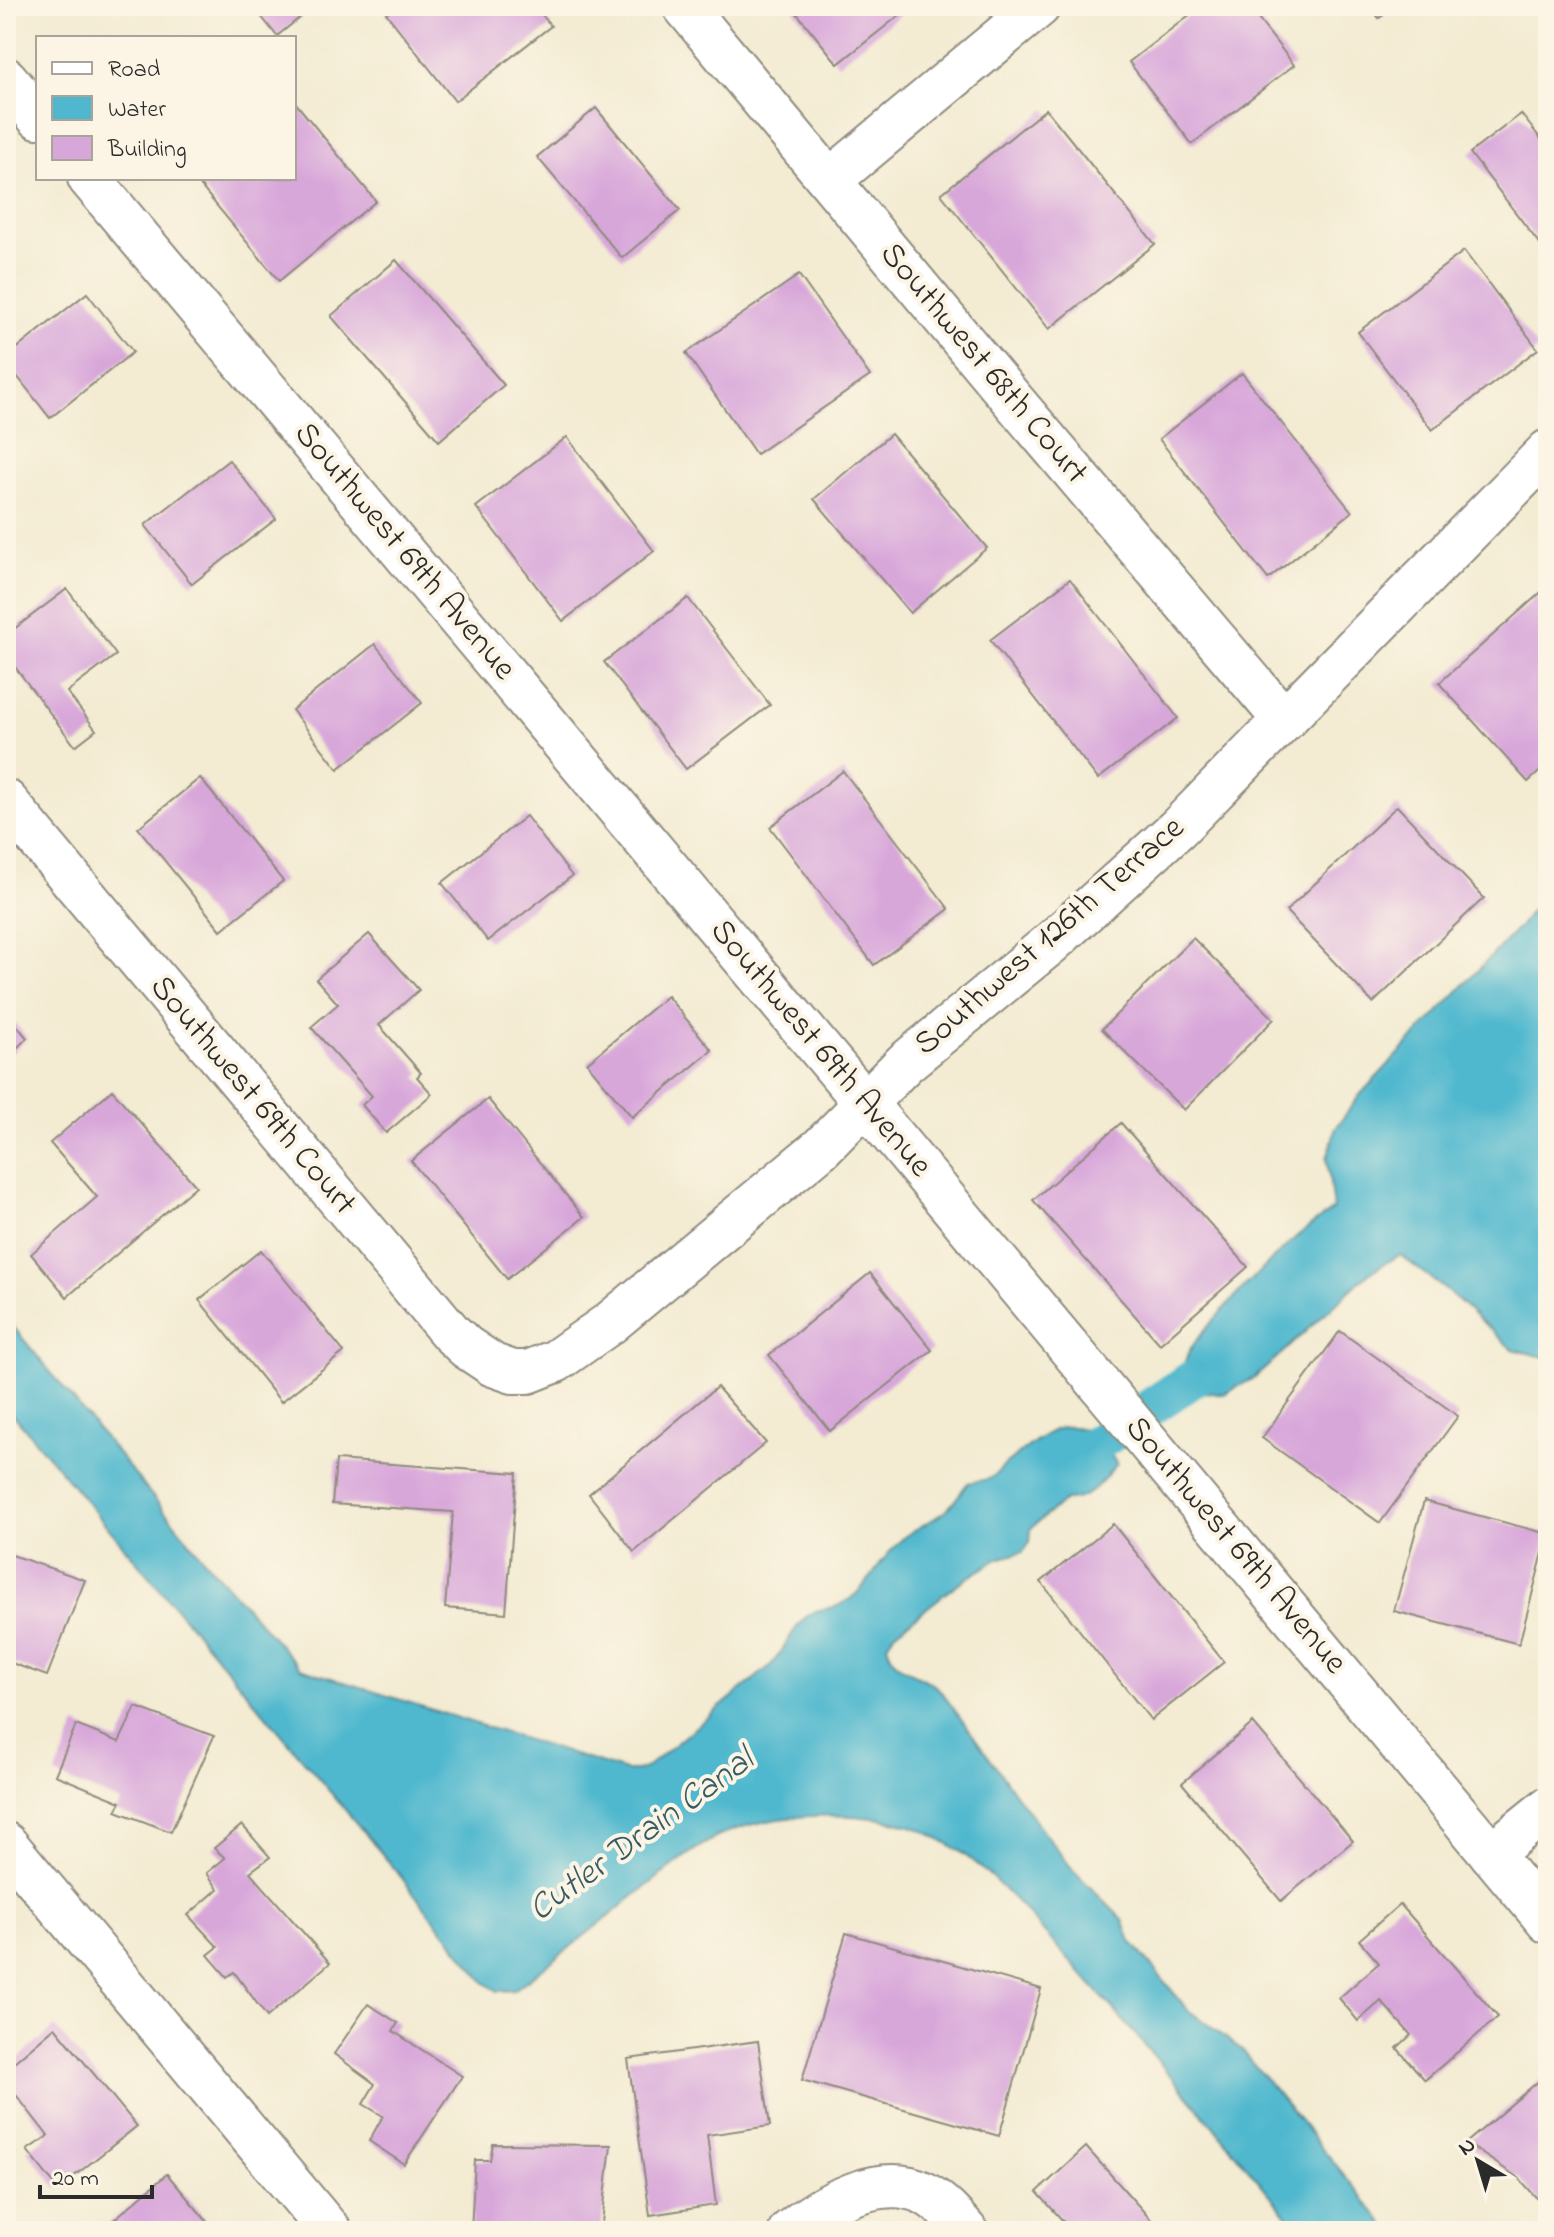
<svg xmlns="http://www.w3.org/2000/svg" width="1554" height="2237" font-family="'Indie Flower',sans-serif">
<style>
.water{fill:#50b8ce;stroke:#3e727c;stroke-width:2}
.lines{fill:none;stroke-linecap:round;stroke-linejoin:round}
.canal{stroke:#50b8ce;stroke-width:38}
.building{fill:#d8a7da}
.minor-casing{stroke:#8f8b7e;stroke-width:46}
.minor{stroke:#fff;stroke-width:42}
.labels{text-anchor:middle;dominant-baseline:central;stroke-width:8;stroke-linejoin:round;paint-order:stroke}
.street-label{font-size:34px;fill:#2b2b2b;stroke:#fcf5e5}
.water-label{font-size:36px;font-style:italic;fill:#385c64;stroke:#fcf5e5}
</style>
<rect width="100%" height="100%" fill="#fcf5e5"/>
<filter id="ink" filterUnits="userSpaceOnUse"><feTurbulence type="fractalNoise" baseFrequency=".0125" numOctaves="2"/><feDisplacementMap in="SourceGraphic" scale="16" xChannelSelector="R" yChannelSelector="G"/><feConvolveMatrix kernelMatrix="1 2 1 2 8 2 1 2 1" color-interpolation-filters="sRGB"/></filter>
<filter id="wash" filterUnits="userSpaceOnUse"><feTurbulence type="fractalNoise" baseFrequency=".006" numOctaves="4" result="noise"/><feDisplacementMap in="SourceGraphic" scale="32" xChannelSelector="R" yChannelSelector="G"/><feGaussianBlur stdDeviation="1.8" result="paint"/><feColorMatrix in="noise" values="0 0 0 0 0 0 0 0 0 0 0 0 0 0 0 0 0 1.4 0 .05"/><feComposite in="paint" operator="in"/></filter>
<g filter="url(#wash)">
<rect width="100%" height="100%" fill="#f3ebd2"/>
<g class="water">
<polygon points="1548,891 1548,1358 1512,1349 1456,1298 1400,1255 1370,1272 1256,1377 1224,1394 1204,1392 1186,1379 1185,1361 1191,1348 1203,1332 1244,1287 1297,1236 1333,1209 1327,1158 1336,1128 1359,1096 1518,928"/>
<path d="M6,1318L208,1564L300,1668L625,1771H637L647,1767L769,1667C784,1652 792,1629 805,1618C821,1604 832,1613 850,1599C870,1584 880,1560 898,1543C913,1528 928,1524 944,1512C953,1506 960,1492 968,1483C975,1481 986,1481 992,1477C997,1474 1001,1468 1006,1464C1052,1428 1077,1402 1117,1464C1101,1481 1090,1501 1065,1500L1031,1528L1030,1542L1023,1552L998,1559L956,1585L894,1634L887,1644C893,1673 921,1672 940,1690L1042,1830L1074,1871L1123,1920L1131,1941L1148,1962L1188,2010L1242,2050L1390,2231H1300C1224,2139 1149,2047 1068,1959C1026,1913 983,1857 924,1831C873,1808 768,1811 717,1837C690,1850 667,1871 643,1889C600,1923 558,1958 514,1990L498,1991L485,1983L389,1862L6,1406Z"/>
</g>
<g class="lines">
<polyline class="canal" points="1059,1472 1090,1448 1231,1353"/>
</g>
<g id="blocks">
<g class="building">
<polygon points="253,6 314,6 277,36"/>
<polygon points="396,6 535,6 551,26 455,101 386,13"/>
<polygon points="791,6 911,6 838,64"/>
<polygon points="1201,6 1248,6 1294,65 1192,144 1129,62"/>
<polygon points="1370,6 1396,6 1379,18"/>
<polygon points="294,101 376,201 279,281 194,178 294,178"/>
<polygon points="596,108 680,210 622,258 537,157"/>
<polygon points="1046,109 1155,244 1049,329 941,194"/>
<polygon points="1521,114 1548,148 1548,255 1470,153"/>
<polygon points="1464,251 1538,349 1432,430 1358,332"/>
<polygon points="396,260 504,385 439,441 331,316"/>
<polygon points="799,275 870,376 756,454 686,353"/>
<polygon points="87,293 133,352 50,418 6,362 6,357"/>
<polygon points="1242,373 1352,512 1268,579 1159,439"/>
<polygon points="891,434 987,548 910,613 814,499"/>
<polygon points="567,437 654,551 563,621 476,507"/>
<polygon points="229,460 276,519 192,584 145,525"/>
<polygon points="1070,579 1178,718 1098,779 990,640"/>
<polygon points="1548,586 1548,764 1528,782 1439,683"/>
<polygon points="67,589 116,655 67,692 96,730 75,746 6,655 6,635"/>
<polygon points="688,598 770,705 686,769 604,662"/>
<polygon points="375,644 422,703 338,769 292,710"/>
<polygon points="843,771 949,909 874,965 770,827"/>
<polygon points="200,778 283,881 221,930 138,828"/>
<polygon points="1397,806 1484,898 1373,1003 1286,911"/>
<polygon points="526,816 572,876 488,941 442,883"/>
<polygon points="369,934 419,990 379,1025 421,1073 417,1077 432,1094 386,1133 362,1105 372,1096 311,1027 338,1004 316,979"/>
<polygon points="1193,938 1274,1019 1184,1110 1102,1029"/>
<polygon points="667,996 712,1050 632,1117 587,1063"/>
<polygon points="6,1012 27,1038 6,1059"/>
<polygon points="112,1090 196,1186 67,1297 31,1254 97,1197 50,1143"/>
<polygon points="488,1099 584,1217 507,1279 411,1161"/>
<polygon points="1121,1123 1248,1267 1160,1344 1033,1200"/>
<polygon points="261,1250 344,1352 281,1402 199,1300"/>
<polygon points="870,1273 932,1350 830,1431 769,1355"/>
<polygon points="1340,1331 1458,1416 1380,1523 1262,1438"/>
<polygon points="717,1387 766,1443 634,1552 589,1494"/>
<polygon points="336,1460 517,1473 506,1613 445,1608 453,1512 332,1504"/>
<polygon points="1424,1501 1548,1534 1519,1644 1394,1611"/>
<polygon points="1113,1524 1224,1662 1151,1720 1041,1582"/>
<polygon points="6,1553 85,1580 47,1676 6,1661"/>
<polygon points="136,1707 214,1736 171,1832 116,1811 121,1802 55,1775 76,1725 119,1742"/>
<polygon points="1253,1723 1353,1841 1281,1901 1182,1783"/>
<polygon points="242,1825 270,1857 250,1872 330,1963 267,2017 234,1972 227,1977 208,1955 218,1947 188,1915 218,1889 207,1873 225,1858 214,1848"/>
<polygon points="1400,1904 1498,2017 1425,2080 1397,2048 1411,2035 1381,2001 1358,2021 1339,1998 1379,1963 1359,1940"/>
<polygon points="846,1933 1041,1989 999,2136 802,2080"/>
<polygon points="368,2004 398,2023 393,2031 462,2076 404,2164 369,2141 383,2116 363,2104 375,2084 334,2054"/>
<polygon points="55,2027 137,2126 58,2189 27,2150 48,2136 6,2082 6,2069"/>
<polygon points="758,2041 770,2126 707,2135 716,2205 650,2215 628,2059"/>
<polygon points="1548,2073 1548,2211 1520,2179 1466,2143"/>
<polygon points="493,2144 611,2145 601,2231 471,2231 475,2160 490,2160"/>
<polygon points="1086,2147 1161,2231 1072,2231 1037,2192"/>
<polygon points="167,2174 211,2226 205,2231 105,2231 103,2229"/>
</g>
</g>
</g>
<g filter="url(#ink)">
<use href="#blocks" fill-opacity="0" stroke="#8f8b7e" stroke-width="2"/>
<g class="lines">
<g class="minor-casing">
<g id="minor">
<polyline points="684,6 994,378 1284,720"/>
<polyline points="6,79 38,117"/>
<polyline points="89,178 866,1104 1548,1922"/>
<polyline points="830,180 1039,6"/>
<polyline points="6,801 451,1333 466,1347 493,1365 513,1372 528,1372 556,1361 610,1323 821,1148 905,1063 1051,943 1178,828 1548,451"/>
<polyline points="6,1844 330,2231"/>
<polyline points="1491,1854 1548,1808"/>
<path d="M790,2231C823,2204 881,2172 924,2193C941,2202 954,2217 966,2231"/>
</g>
</g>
<use href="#minor" class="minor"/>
</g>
</g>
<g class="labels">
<g class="street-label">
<text transform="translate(983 364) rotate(50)">Southwest 68th Court</text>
<text transform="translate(404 552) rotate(50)">Southwest 69th Avenue</text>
<text transform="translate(1050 937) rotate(-41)">Southwest 126th Terrace</text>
<text transform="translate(820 1049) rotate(50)">Southwest 69th Avenue</text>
<text transform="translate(252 1096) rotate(50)">Southwest 69th Court</text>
<text transform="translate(1235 1546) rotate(50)">Southwest 69th Avenue</text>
</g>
<g class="water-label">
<text transform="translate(642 1836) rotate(-36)">Cutler Drain Canal</text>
</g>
</g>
<rect width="1554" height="2237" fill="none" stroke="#fcf5e5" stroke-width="32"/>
<rect x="36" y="36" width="260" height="144" fill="#fcf5e5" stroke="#a8a49b" stroke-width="2"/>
<rect x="52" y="62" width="40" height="12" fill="#ffffff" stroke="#a8a49b" stroke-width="2"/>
<text x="108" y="76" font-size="24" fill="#2b2b2b">Road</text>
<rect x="52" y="96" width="40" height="24" fill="#50b8ce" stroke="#a8a49b" stroke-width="2"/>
<text x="108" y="116" font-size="24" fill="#2b2b2b">Water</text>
<rect x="52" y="136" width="40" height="24" fill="#d8a7da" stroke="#a8a49b" stroke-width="2"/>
<text x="108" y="156" font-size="24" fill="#2b2b2b">Building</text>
<g transform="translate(1478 2161) rotate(322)" stroke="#fcf5e5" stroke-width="6" paint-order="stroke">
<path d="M0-6L14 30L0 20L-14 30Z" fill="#2b2b2b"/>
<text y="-12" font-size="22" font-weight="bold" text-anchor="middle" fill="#2b2b2b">N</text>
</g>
<path d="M40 2185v12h112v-12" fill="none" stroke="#2b2b2b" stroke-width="4"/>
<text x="52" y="2185" font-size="24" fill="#2b2b2b" stroke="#fcf5e5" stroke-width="6" paint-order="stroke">20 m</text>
</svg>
